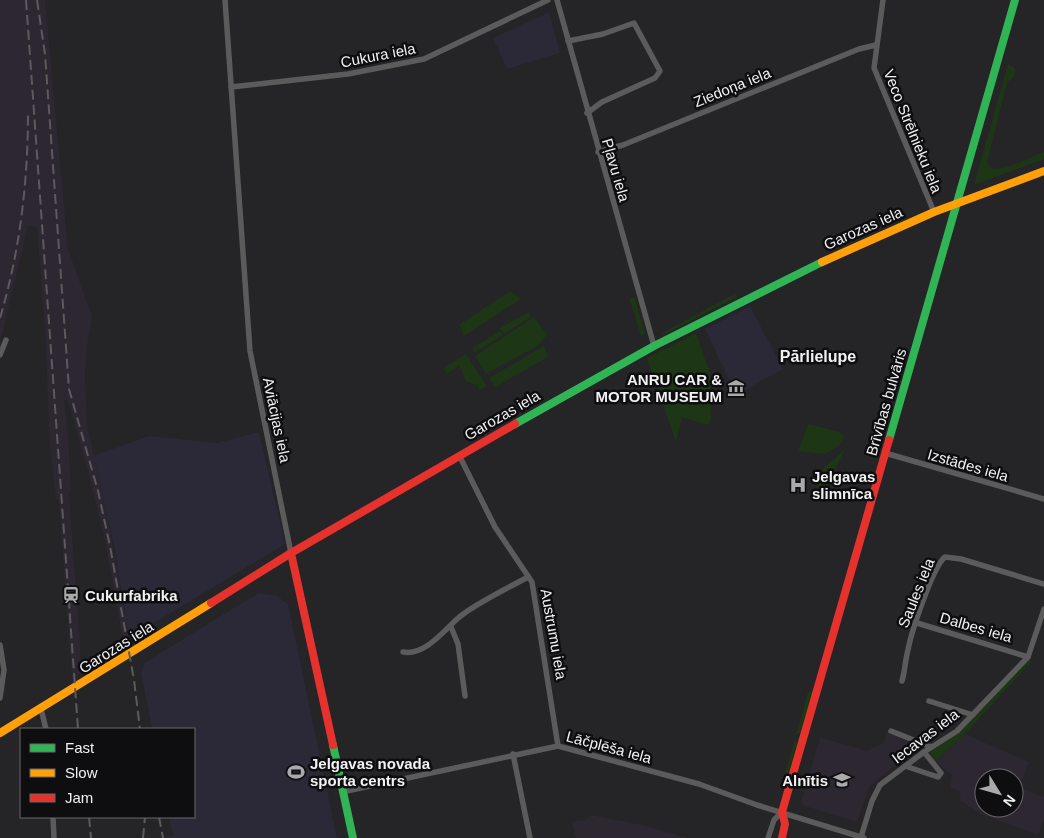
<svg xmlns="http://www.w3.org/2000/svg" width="1044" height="838" font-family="Arial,sans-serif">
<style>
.industrial{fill:#2b2837}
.built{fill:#2c2731;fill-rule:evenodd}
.green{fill:#1d3615}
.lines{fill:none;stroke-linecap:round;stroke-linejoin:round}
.street{stroke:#5c5b5b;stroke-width:5.5}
.fast{stroke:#30b455;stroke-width:8}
.slow{stroke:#ff9f0a;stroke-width:8}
.jam{stroke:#e5322d;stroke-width:8}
.rail{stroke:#5c5b5c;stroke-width:2;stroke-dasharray:10 5;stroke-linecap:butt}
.labels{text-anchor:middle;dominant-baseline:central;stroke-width:5;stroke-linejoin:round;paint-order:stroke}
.street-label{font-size:15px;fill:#f1f0f3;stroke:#0e0d0f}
.poi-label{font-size:15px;font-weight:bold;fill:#f1f0f3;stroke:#0e0d0f;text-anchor:start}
.neighbourhood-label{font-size:16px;font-weight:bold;fill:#f1f0f3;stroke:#0e0d0f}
</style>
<rect width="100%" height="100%" fill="#252427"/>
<g class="industrial">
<polygon points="549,12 560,53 507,69 493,38"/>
<polygon points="750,306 783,369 736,395 705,329"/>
<polygon points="259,432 285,544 129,638 114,545 93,456 149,436 217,443"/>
<polygon points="258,593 277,596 288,604 337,838 159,838 173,835 169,817 194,817 194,729 152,729 141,672 146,662"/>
</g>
<g class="built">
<polygon points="0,0 45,0 68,249 92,316 87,346 85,375 87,424 109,526 129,638 123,640 104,534 90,480 68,401 64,400 68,431 71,493 69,493 82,673 72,679 59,500 56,499 50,448 45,329 37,227 28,226 0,343"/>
<polygon points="887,732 918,746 869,787 857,822 805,806 801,802 820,737 867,751 883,743"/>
<path d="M965,734L1029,762L1020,787L1044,797V820L1038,835L983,815L959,800L961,791L950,788L952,775L935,762ZM984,778H1014V808H984Z"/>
<polygon points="591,815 643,825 689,838 576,838 572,822 586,820"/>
</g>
<g class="green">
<path d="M1008,64L1015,68V75L1007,83L987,162L991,168C1005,172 1031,156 1044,152V159L974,185Z"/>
<polygon points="510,291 521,299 464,336 459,325"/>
<polygon points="736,293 737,297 663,335 662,333"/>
<polygon points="629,298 635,298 645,334 641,336"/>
<polygon points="528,312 531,317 504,334 500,328"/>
<polygon points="534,317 547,335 537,346 486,374 475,356"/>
<polygon points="500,331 503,335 474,353 472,348"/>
<polygon points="696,333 710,373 711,419 708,425 682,417 676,442 647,358"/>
<polygon points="544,346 548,357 495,387 489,378"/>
<polygon points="466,354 487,386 479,390 478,386 466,381 459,365 447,374 444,368"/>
<path d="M808,424L840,432L844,436C842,445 832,451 824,454L798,451Z"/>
<polygon points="845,449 826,489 816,485 824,468"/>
<polygon points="1029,661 1032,661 965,734 935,762 930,752 961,731"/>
<polygon points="814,691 800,733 796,734 808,692"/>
<polygon points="795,739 797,743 784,788 781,786"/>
</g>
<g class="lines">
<g class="street">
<polyline points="225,0 250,351 291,553"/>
<polyline points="557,0 654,346"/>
<polyline points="883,0 874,68 934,212"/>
<polyline points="568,41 603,34 634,23 660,71 655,78 602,102 587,113"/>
<polyline points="231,87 348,74 424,59 548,0"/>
<polyline points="598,152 623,145 859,49 876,45"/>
<polyline points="0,355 6,340"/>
<polyline points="885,453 1044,499"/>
<polyline points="459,455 495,527 532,582 558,746"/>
<polyline points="917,623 1028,657"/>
<polyline points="451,627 458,644 465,696"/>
<polyline points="0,645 4,670 0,698"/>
<path d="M403,652C424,656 444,631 457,619C472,605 510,587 528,577"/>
<path d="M902,681C905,671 905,661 908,650C911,633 933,566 945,557L961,559L1044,584"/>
<polyline points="929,701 973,715"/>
<polyline points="41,709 46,729"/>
<polyline points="891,731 931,747"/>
<polyline points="513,754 530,838"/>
<polyline points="905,766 938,777 941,773 924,752"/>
<polyline points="342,792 558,746 699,784 757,805 864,838"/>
<polyline points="53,817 54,838"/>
<polyline points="861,837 872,801 880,785 924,752 957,731 1028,657 1044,609"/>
<polyline points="768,838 774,820 782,812"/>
</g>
<g class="fast">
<polyline points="515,424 654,346 822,262"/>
<polyline points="889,440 1015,0"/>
<polyline points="333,745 353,838"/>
</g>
<g class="slow">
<polyline points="822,262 934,212 1044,171"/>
<polyline points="0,733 211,603"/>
</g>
<g class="jam">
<polyline points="291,553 333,745"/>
<polyline points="211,603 291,553 515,424"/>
<polyline points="782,838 785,824 782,812 889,440"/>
</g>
<g class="rail">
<polyline points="26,0 78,729"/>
<polyline points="37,0 45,54 69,389 98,491 110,546 134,680 140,729"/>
<path d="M0,318C20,251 28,182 28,112"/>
<polyline points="89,817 91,838"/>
<polyline points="159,817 163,838"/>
<polyline points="143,838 145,817"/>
</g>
</g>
<defs>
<g id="museum-bare" transform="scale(1.35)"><path d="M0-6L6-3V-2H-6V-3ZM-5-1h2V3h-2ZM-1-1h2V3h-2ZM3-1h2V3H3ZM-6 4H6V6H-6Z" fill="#aaa9ac" stroke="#0e0d0f" stroke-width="2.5" paint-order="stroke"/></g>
<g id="hospital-bare" transform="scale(1.35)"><path d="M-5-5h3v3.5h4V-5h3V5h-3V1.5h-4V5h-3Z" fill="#aaa9ac" stroke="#0e0d0f" stroke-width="2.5" paint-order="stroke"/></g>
<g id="station-bare" transform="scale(1.35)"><path d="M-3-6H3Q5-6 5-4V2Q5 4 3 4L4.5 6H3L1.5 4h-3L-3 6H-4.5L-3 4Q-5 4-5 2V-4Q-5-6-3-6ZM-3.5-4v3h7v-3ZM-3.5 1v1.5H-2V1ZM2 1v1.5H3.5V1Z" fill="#aaa9ac" stroke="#0e0d0f" stroke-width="2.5" paint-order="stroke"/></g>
<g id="stadium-bare" transform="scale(1.35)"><path d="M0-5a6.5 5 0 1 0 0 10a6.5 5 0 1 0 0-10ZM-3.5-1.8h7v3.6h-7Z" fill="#aaa9ac" stroke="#0e0d0f" stroke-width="2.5" paint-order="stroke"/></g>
<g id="school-bare" transform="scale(1.35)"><path d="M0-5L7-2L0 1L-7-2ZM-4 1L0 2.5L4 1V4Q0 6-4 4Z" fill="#aaa9ac" stroke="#0e0d0f" stroke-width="2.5" paint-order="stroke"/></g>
</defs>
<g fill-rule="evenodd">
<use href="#museum-bare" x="736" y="388"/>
<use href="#hospital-bare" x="798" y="485"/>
<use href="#station-bare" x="71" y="595"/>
<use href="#stadium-bare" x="296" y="772"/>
<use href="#school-bare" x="842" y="780"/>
</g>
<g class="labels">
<g class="street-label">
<text transform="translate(378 55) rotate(-11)">Cukura iela</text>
<text transform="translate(732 87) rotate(-22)">Ziedoņa iela</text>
<text transform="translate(913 131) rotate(68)">Veco Strēlnieku iela</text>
<text transform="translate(616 170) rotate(74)">Pļavu iela</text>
<text transform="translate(863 228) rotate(-24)">Garozas iela</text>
<text transform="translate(886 402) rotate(-74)">Brīvības bulvāris</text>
<text transform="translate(502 415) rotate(-30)">Garozas iela</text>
<text transform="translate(277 420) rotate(78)">Aviācijas iela</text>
<text transform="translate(968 465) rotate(16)">Izstādes iela</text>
<text transform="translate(916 593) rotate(-68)">Saules iela</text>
<text transform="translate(976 627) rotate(16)">Dalbes iela</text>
<text transform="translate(554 634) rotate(80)">Austrumu iela</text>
<text transform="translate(116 647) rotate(-32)">Garozas iela</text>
<text transform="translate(925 736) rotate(-37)">Iecavas iela</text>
<text transform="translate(609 747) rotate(15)">Lāčplēša iela</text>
</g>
<g class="poi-label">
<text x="722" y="379" text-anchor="end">ANRU CAR &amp;<tspan x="722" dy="17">MOTOR MUSEUM</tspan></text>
<text x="812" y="476">Jelgavas<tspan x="812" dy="17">slimnīca</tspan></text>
<text x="85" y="595">Cukurfabrika</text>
<text x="310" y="763">Jelgavas novada<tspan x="310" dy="17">sporta centrs</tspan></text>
<text x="828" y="780" text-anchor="end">Alnītis</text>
</g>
<g class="neighbourhood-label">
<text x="818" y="356">Pārlielupe</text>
</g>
</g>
<rect x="20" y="728" width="175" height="90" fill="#0e0d0f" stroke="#69686a"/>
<rect x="30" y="744" width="25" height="8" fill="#30b455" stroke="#69686a"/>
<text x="65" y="753" font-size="15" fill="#f1f0f3">Fast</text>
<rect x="30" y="769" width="25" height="8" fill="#ff9f0a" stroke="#69686a"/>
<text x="65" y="778" font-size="15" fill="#f1f0f3">Slow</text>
<rect x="30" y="794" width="25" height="8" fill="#e5322d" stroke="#69686a"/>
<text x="65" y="803" font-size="15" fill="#f1f0f3">Jam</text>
<g transform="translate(999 793) rotate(127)"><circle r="24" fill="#0e0d0f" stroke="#69686a"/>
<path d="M0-4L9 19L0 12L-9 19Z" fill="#aaa9ac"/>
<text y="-8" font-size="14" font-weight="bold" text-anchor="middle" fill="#f1f0f3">N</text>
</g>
</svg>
